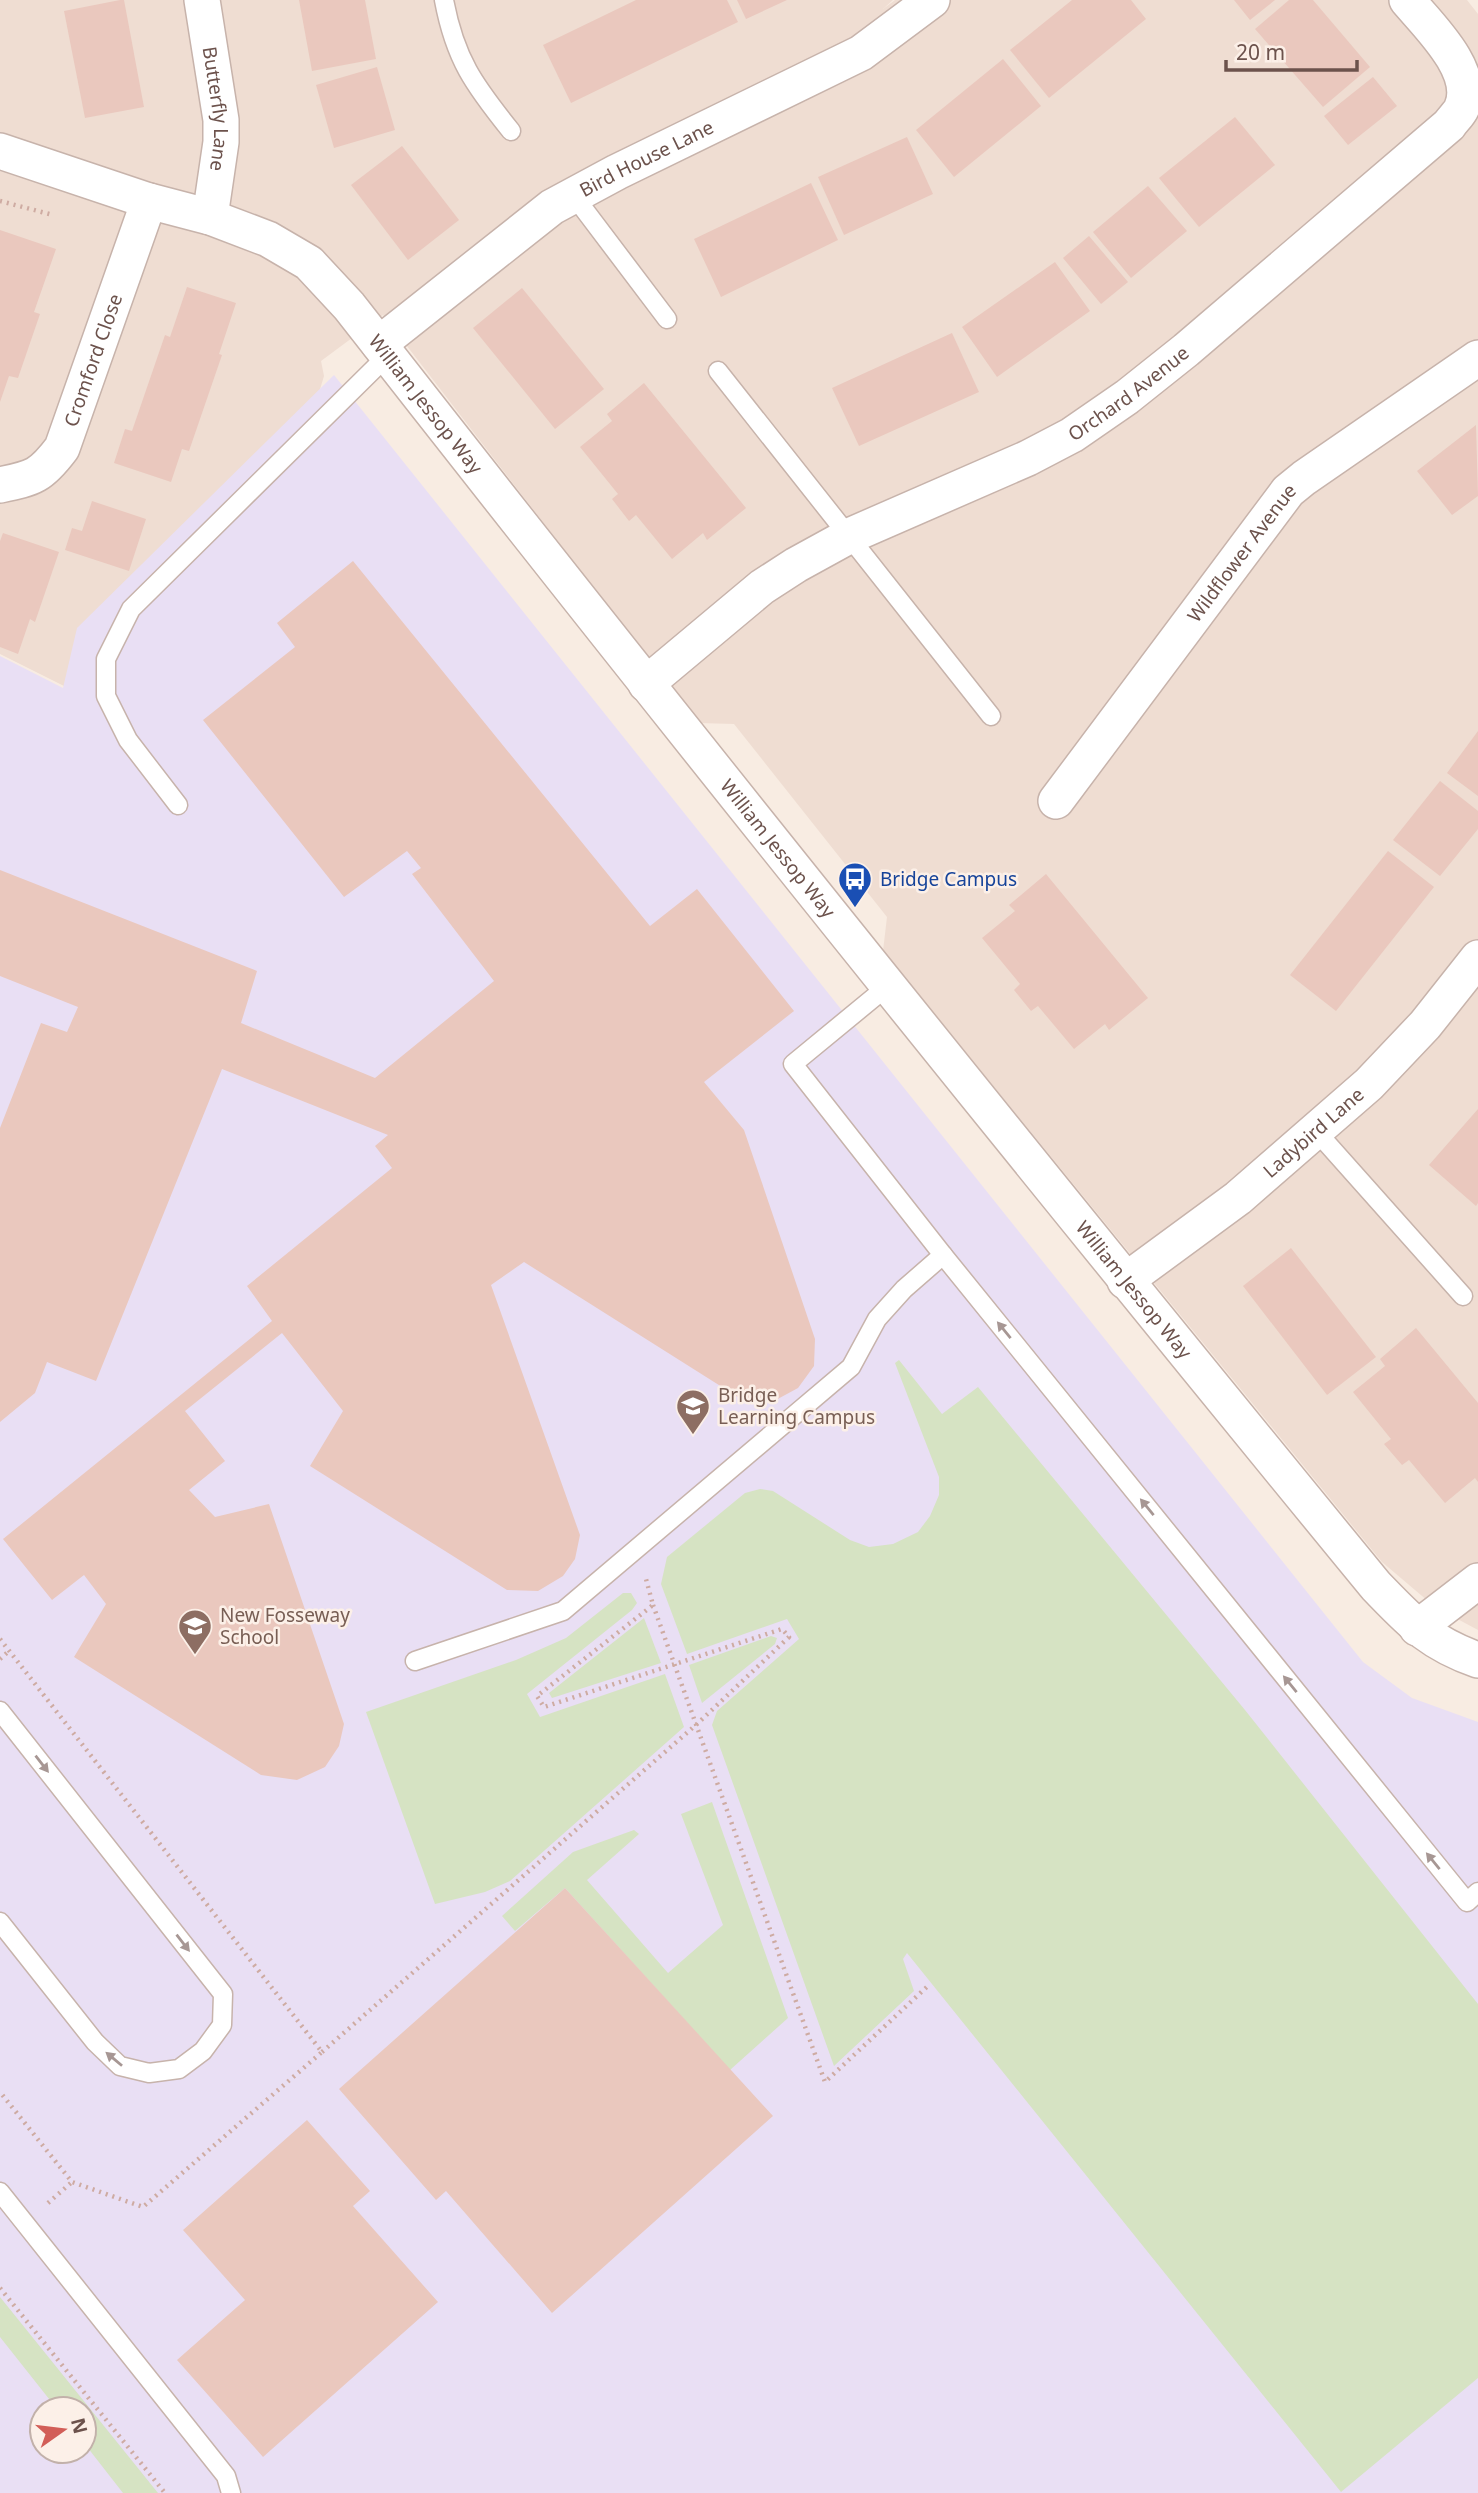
<svg xmlns="http://www.w3.org/2000/svg" width="1478" height="2493" font-family="'Noto Sans',sans-serif">
<style>
.residential{fill:#efddd2}
.education{fill:#e9dff4;fill-rule:evenodd}
.green{fill:#d6e3c3}
.building{fill:#eac8be}
.lines{fill:none;stroke-linecap:round;stroke-linejoin:round}
.lane-casing{stroke:#c7b3ab;stroke-width:21}
.street-casing{stroke:#c7b3ab;stroke-width:38}
.path{stroke:#ceaba2;stroke-width:4.5;stroke-dasharray:2 5;stroke-linecap:butt}
.lane{stroke:#fff;stroke-width:18}
.street{stroke:#fff;stroke-width:35}
.oneway{fill:#a79794}
.labels{text-anchor:middle;dominant-baseline:central;stroke-width:5;stroke-linejoin:round;paint-order:stroke}
.street-label{font-size:19px;fill:#6c524c;stroke:#fcf0e8}
.transit-label{font-size:19px;fill:#164399;stroke:#fcf0e8;text-anchor:start}
.education-label{font-size:19px;fill:#785e54;stroke:#fcf0e8;text-anchor:start}
</style>
<rect width="100%" height="100%" fill="#f8ece2"/>
<polygon class="residential" points="0,0 893,0 883,9 895,0 1467,0 1478,14 1478,1630 1435,1607 1382,1562 883,951 887,917 734,724 698,723 383,315 321,361 324,376 318,396 80,694 0,654"/>
<path class="education" d="M334,375L1363,1662L1412,1698L1478,1722V2493H0V656L63,688L77,628ZM42,2409H84V2451H42Z"/>
<g class="green">
<polygon points="899,1360 942,1414 978,1387 1245,1710 1478,2004 1478,2378 1341,2492 907,1953 903,1959 914,1991 834,2066 712,1725 717,1711 799,1639 787,1619 687,1654 661,1584 667,1557 745,1493 760,1489 773,1491 850,1540 869,1547 893,1544 918,1532 930,1516 939,1495 939,1477 895,1363"/>
<polygon points="623,1593 631,1593 637,1603 632,1610 527,1694 540,1717 665,1674 684,1727 510,1881 485,1892 435,1904 366,1712 516,1660 566,1638"/>
<polygon points="644,1618 661,1663 552,1698 549,1693"/>
<polygon points="771,1636 777,1638 775,1644 702,1703 689,1665"/>
<polygon points="712,1802 788,2018 730,2070 565,1888 515,1931 502,1916 573,1852 634,1830 639,1834 587,1880 668,1973 723,1925 681,1814"/>
<polygon points="0,2297 158,2493 123,2493 84,2443 84,2409 57,2409 0,2337"/>
</g>
<g class="building">
<polygon points="120,0 124,0 144,107 85,118 64,11"/>
<polygon points="299,0 365,0 376,59 312,71"/>
<polygon points="636,0 727,0 738,22 571,103 543,45"/>
<polygon points="737,0 787,0 746,19"/>
<polygon points="1072,0 1131,0 1146,19 1049,98 1010,50"/>
<polygon points="1234,0 1275,0 1250,20"/>
<polygon points="1289,0 1313,0 1370,67 1323,107 1255,29"/>
<polygon points="1003,59 1041,106 954,177 916,130"/>
<polygon points="377,67 395,130 334,148 316,85"/>
<polygon points="1373,77 1397,106 1348,145 1324,116"/>
<polygon points="1235,117 1275,165 1199,227 1159,178"/>
<polygon points="907,137 933,194 844,235 818,177"/>
<polygon points="402,146 459,220 408,260 351,185"/>
<polygon points="811,183 838,240 721,297 694,239"/>
<polygon points="1148,186 1187,231 1131,278 1093,232"/>
<polygon points="0,230 56,249 34,312 40,314 18,378 9,376 0,402"/>
<polygon points="1089,236 1128,282 1101,304 1063,258"/>
<polygon points="1055,262 1090,311 997,377 962,327"/>
<polygon points="187,287 236,303 219,354 222,355 189,451 182,449 171,482 114,463 125,429 132,431 165,335 170,337"/>
<polygon points="522,288 604,389 555,429 473,328"/>
<polygon points="952,333 979,392 859,446 832,388"/>
<polygon points="644,383 746,508 707,540 703,533 672,559 636,515 629,521 612,499 618,494 580,447 612,421 607,414"/>
<polygon points="1476,425 1478,496 1452,515 1417,471"/>
<polygon points="92,501 146,519 129,571 65,550 72,528 82,531"/>
<polygon points="3,533 59,552 35,622 30,619 18,654 0,647 0,541"/>
<polygon points="353,561 650,926 697,889 794,1011 704,1082 744,1130 815,1339 814,1366 798,1388 774,1401 741,1399 524,1262 491,1285 580,1535 575,1559 563,1576 538,1591 507,1590 310,1466 343,1411 282,1333 185,1411 225,1461 189,1490 215,1517 269,1504 344,1724 339,1746 325,1767 297,1780 261,1775 74,1657 106,1604 84,1575 52,1600 3,1539 272,1321 247,1286 392,1168 375,1146 388,1135 222,1069 96,1381 47,1362 35,1393 0,1422 0,1128 41,1023 67,1032 78,1007 0,976 0,870 257,971 241,1023 375,1078 494,981 412,874 421,868 407,851 344,897 203,720 295,647 277,623"/>
<polygon points="1478,731 1478,796 1447,773"/>
<polygon points="1440,781 1478,811 1478,829 1440,876 1393,840"/>
<polygon points="1388,851 1434,887 1336,1011 1290,975"/>
<polygon points="1046,874 1148,998 1109,1030 1105,1024 1074,1049 1038,1006 1031,1011 1014,990 1020,984 982,938 1015,911 1009,905"/>
<polygon points="1478,1109 1478,1203 1476,1206 1429,1165"/>
<polygon points="1291,1248 1376,1357 1327,1395 1243,1286"/>
<polygon points="1416,1328 1478,1403 1478,1482 1475,1478 1445,1503 1409,1460 1402,1465 1384,1444 1391,1439 1353,1392 1385,1366 1380,1359"/>
<polygon points="565,1888 773,2116 552,2313 446,2191 436,2200 339,2089"/>
<polygon points="307,2120 370,2191 353,2206 438,2302 263,2457 177,2360 245,2300 183,2230"/>
</g>
<g class="lines">
<g class="lane-casing">
<g id="lane">
<path d="M444,0C455,59 474,85 511,131"/>
<polyline points="574,196 667,319"/>
<polyline points="718,371 991,716"/>
<polyline points="178,805 128,740 106,696 106,659 131,609 387,356"/>
<polyline points="889,985 793,1064 943,1255 1467,1902 1478,1892"/>
<polyline points="1316,1131 1463,1296"/>
<polyline points="415,1661 563,1611 851,1367 877,1319 904,1289 943,1255"/>
<polyline points="0,1711 223,1994 222,2025 203,2051 179,2069 149,2073 120,2066 95,2042 0,1922"/>
<polyline points="0,2192 226,2476 231,2493"/>
</g>
</g>
<g class="street-casing">
<g id="street">
<path id="s1" d="M202,0L221,120V142L210,217"/>
<path id="s2" d="M0,151L149,201L210,217L268,239L309,263L349,306C686,737 1029,1163 1376,1586C1411,1622 1429,1643 1478,1660"/>
<path id="s3" d="M379,344L552,207L617,172L861,53L932,0"/>
<path id="s4" d="M0,485C34,478 41,476 62,448L149,201"/>
<path id="s5" d="M646,684L762,587L796,565L847,537L1028,458L1072,435L1127,397L1186,350L1449,125C1453,119 1460,113 1462,107C1477,71 1428,25 1407,0"/>
<path id="s6" d="M1056,801L1288,491L1304,478L1478,358"/>
<path id="s7" d="M1125,1281L1238,1198L1369,1084L1425,1025L1478,958"/>
<polyline points="1417,1628 1478,1581"/>
</g>
</g>
<g class="path">
<polyline points="0,201 53,215"/>
<polyline points="653,1605 825,2082 930,1984"/>
<polyline points="0,1639 322,2052 143,2207 72,2182 0,2092"/>
<polyline points="0,1659 9,1651"/>
<polyline points="322,2052 697,1724 789,1637 782,1629 544,1707 537,1696 653,1605 646,1579"/>
<polyline points="48,2203 72,2182"/>
<polyline points="0,2288 165,2493"/>
</g>
<use href="#lane" class="lane"/>
<use href="#street" class="street"/>
</g>
<defs><path id="oneway-solid" d="M-6-.8H1V-3.2L6.5 0L1 3.2V.8H-6Z" transform="scale(1.75)"/></defs>
<g class="oneway">
<use href="#oneway-solid" transform="translate(1004 1330) rotate(-129)"/>
<use href="#oneway-solid" transform="translate(1147 1507) rotate(-129)"/>
<use href="#oneway-solid" transform="translate(1290 1684) rotate(-129)"/>
<use href="#oneway-solid" transform="translate(42 1764) rotate(52)"/>
<use href="#oneway-solid" transform="translate(1433 1861) rotate(-129)"/>
<use href="#oneway-solid" transform="translate(183 1943) rotate(52)"/>
<use href="#oneway-solid" transform="translate(114 2059) rotate(-140)"/>
</g>
<defs>
<g id="bus-pin" transform="scale(1.75)"><path d="M0 17L-7.5 6A9.5 9.5 0 1 1 7.5 6Z" fill="#1a4fb4" stroke="#fcf0e8"/><path d="M-5-6H5V4H4V6H2V4H-2V6H-4V4H-5ZM-3.5-4V0h7V-4ZM-3.5 1.2v1.5H-2V1.2ZM2 1.2v1.5H3.5V1.2Z" fill="#fff"/></g>
<g id="school-pin" transform="scale(1.75)"><path d="M0 17L-7.5 6A9.5 9.5 0 1 1 7.5 6Z" fill="#8d6e63" stroke="#fcf0e8"/><path d="M0-5L7-2L0 1L-7-2ZM-4 1L0 2.5L4 1V4Q0 6-4 4Z" fill="#fff"/></g>
</defs>
<g fill-rule="evenodd">
<use href="#bus-pin" x="855" y="879"/>
<use href="#school-pin" x="693" y="1406"/>
<use href="#school-pin" x="195" y="1626"/>
</g>
<g class="labels">
<g class="street-label">
<text stroke="none"><textPath href="#s1" startOffset="110">Butterfly Lane</textPath></text>
<text stroke="none"><textPath href="#s3" startOffset="327">Bird House Lane</textPath></text>
<text stroke="none"><textPath href="#s4" startOffset="168">Cromford Close</textPath></text>
<text stroke="none"><textPath href="#s5" startOffset="567">Orchard Avenue</textPath></text>
<text stroke="none"><textPath href="#s2" startOffset="513">William Jessop Way</textPath></text>
<text stroke="none"><textPath href="#s6" startOffset="310">Wildflower Avenue</textPath></text>
<text stroke="none"><textPath href="#s2" startOffset="1080">William Jessop Way</textPath></text>
<text stroke="none"><textPath href="#s7" startOffset="240">Ladybird Lane</textPath></text>
<text stroke="none"><textPath href="#s2" startOffset="1647">William Jessop Way</textPath></text>
</g>
<g class="transit-label">
<text x="880" y="879">Bridge Campus</text>
</g>
<g class="education-label">
<text x="718" y="1395">Bridge<tspan x="718" dy="22">Learning Campus</tspan></text>
<text x="220" y="1615">New Fosseway<tspan x="220" dy="22">School</tspan></text>
</g>
</g>
<g transform="translate(63 2430) rotate(76)"><circle r="33" fill="#fcf0e8" stroke="#c2b1aa" stroke-width="2"/>
<path d="M0-5L12 26L0 18L-12 26Z" fill="#d25e58"/>
<text y="-10" font-size="19" font-weight="bold" text-anchor="middle" fill="#6c524c">N</text>
</g>
<path d="M1226 60v10h131v-10" fill="none" stroke="#6c524c" stroke-width="3.5"/>
<text x="1236" y="60" font-size="21" fill="#6c524c" stroke="#fcf0e8" stroke-width="5" paint-order="stroke">20 m</text>
</svg>
